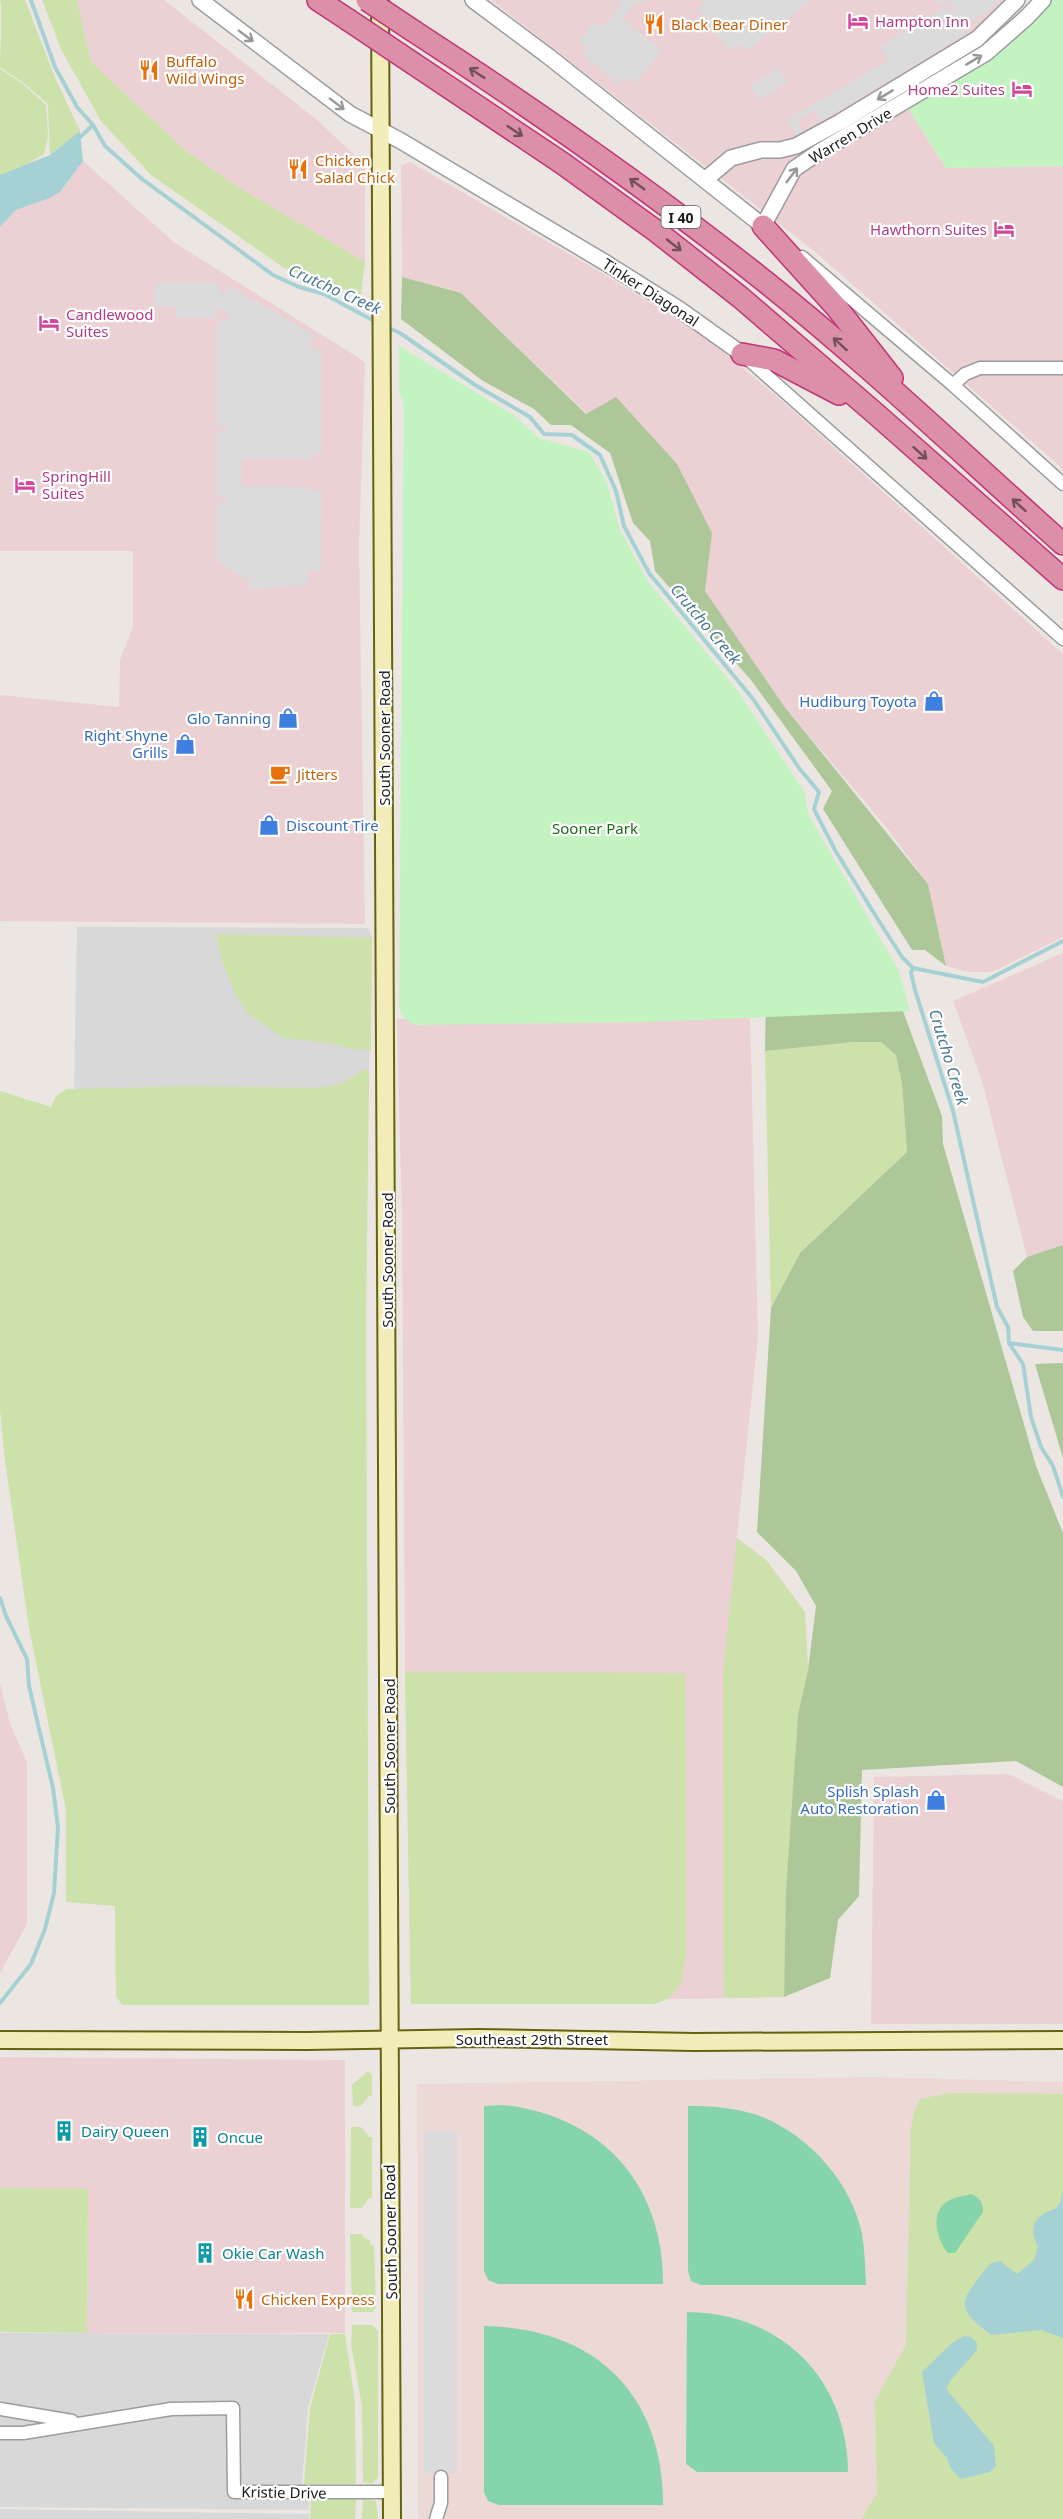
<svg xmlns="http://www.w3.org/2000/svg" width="1063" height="2519" font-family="'Noto Sans',sans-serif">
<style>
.residential{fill:#d9d8d8}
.commercial{fill:#ebd1d3}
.military{fill:#ecd8d5}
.grass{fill:#cde1ab}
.forest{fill:#adc799}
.park{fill:#c3f3c0}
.pitch{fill:#85d4ab}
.parking{fill:#dbdbdb}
.water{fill:#a5d1d5}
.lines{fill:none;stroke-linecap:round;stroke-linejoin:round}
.stream{stroke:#a5d1d5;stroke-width:4}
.minor-casing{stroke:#9c9c9c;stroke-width:15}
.tertiary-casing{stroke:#9c9c9c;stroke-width:18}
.secondary-casing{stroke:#64620f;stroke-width:20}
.motorway-casing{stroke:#c33479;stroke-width:24}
.minor{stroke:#fff;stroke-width:12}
.tertiary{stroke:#fff;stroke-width:15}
.secondary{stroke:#f2edb8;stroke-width:16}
.motorway{stroke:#dc8fa8;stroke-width:21}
.motorway-bridge-casing{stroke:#c33479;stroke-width:24;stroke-linecap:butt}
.motorway-bridge{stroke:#dc8fa8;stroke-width:21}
.oneway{stroke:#989898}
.oneway2{stroke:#724f5a}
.labels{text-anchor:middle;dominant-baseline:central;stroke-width:4.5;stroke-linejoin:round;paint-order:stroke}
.shield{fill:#fff;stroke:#5f5f5f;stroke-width:1.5}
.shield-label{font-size:14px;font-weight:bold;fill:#1b1b1b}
.hotel-label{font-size:15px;fill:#b23c85;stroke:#fff;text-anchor:start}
.food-label{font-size:15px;fill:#c56008;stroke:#fff;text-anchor:start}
.street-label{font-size:15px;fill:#1b1b1b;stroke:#fff}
.shop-label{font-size:15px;fill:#366cbe;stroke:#fff;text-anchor:end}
.park-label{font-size:15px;fill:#1a6c15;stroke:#fff}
.culture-label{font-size:15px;fill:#0d838f;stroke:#fff;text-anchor:start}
.water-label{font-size:16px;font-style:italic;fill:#4b7892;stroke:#fff}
</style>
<rect width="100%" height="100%" fill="#ebe6e1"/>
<g class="residential">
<polygon points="77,927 368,928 372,938 369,1092 74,1089"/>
<polygon points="0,2333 329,2334 308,2408 301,2498 309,2498 309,2510 0,2507"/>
<polygon points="0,2509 309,2514 309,2519 0,2519"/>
</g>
<g class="commercial">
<polygon points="77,0 164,0 317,120 365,165 365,262 235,185 185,150 91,62"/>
<polygon points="491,0 1006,0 993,16 963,40 891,82 946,168 1063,166 1063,469 813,250"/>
<polygon points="83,161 175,243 365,362 359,548 365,924 0,921 0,695 119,707 120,660 133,627 133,551 0,551 0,227 16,210 50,198 60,192"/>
<polygon points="410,162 602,273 703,335 780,399 1063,654 1063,937 992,972 968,972 946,966 928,884 887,828 784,706 705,591 712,533 461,293 402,277 401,166"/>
<polygon points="1063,953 1063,1245 1027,1257 982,1081 953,1001"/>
<polygon points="750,1015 758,1336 737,1538 766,1560 805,1612 808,1670 798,1715 786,1890 784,1997 411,2004 405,1672 402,1220 397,1019"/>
<polygon points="0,1683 10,1724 27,1762 27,1924 0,1973"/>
<polygon points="1009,1774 1063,1801 1063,2024 871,2024 874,1777"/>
<polygon points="0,2057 345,2060 345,2333 87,2333 88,2190 0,2188"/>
</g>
<polygon class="military" points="872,2077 1063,2082 1063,2519 418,2519 417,2084"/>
<g class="grass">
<path d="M0,0H25L56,80L80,131L50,155L48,104L25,84L0,67C0,55 3,7 0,0Z"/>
<polygon points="42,0 77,0 91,62 185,150 235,185 365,262 361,295 284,268 151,175 101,121 61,49"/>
<polygon points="0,69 23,84 46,105 48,137 44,154 22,167 0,175"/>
<polygon points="216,934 372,938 371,1050 355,1050 330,1043 283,1038 248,1014 235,994 222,961"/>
<polygon points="854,1042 881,1042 896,1055 902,1084 907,1152 800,1253 771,1308 765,1051"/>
<polygon points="364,1069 369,1071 369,1075 366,1324 369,2005 122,2005 116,1996 115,1906 66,1902 66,1810 29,1628 4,1453 0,1409 0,1091 51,1107 56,1096 67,1089 191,1086 316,1088 342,1084"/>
<polygon points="737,1538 766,1560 805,1612 808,1670 798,1715 786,1890 784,1997 724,1998 723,1673"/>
<path d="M405,1672L685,1673L686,1953C681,1980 684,1995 654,2004H411Z"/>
<polygon points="368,2071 372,2075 372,2096 369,2096 361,2106 353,2106 352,2085"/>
<polygon points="949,2093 1063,2094 1063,2519 862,2519 877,2493 875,2401 906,2345 911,2127 915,2109 920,2099"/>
<polygon points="351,2127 361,2127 369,2137 372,2137 372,2198 369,2198 362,2208 350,2208"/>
<polygon points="0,2188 88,2189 87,2333 0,2332"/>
<polygon points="350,2234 363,2234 363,2237 370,2240 371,2245 374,2245 376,2307 373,2312 352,2312"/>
<polygon points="352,2325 372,2325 378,2331 378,2478 371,2484 363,2482 362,2406 351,2345"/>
<polygon points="330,2334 345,2334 355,2402 356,2481 355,2484 304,2484 310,2408"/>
<polygon points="311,2498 356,2498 355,2519 310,2519"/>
<polygon points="363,2499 376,2501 378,2519 362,2519"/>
</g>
<g class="forest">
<polygon points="402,277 461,293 586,414 616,397 677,464 712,533 705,591 784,706 928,884 946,966 925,950 912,950 823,809 832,791 751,680 655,571 650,541 633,523 610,453 571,425 551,425 534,409 483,381 401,319"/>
<polygon points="894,987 942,1116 943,1144 1036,1466 1063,1533 1063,1787 1016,1761 862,1770 859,1896 838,1920 830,1978 784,1997 786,1890 798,1715 808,1670 816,1606 796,1571 757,1532 771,1308 800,1253 907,1152 902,1084 896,1055 881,1042 854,1042 765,1051 766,992"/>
<polygon points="1063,1245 1063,1331 1033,1331 1023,1317 1013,1271 1027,1257"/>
<polygon points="1063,1363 1063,1458 1035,1364"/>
</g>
<g class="park">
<polygon points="1043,0 1063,0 1063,166 946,168 907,106"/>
<path d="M399,346L515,416L539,438L589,452L606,481L620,530L649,583L737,690L805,793L808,814L899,971L910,1011L650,1022L417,1025C404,1021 401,1016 399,1003L404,406L399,389Z"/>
</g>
<g class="pitch">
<path d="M503,2105C602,2116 663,2184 663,2284H498L488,2280L484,2271V2106Z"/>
<path d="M688,2106C714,2106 740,2108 765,2118C811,2138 852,2184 862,2234C865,2251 865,2268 866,2285H701L691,2281L688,2271Z"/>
<path d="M971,2194C980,2198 983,2202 983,2212L955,2253H948C937,2240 929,2212 948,2201C954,2197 964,2196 971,2194Z"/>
<path d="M687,2312C781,2313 847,2378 848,2472H697L686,2464Z"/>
<path d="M484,2326C594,2328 663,2393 663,2505H499L488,2501L484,2492Z"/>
</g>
<g class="parking">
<polygon points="619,0 644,0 644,2 636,2 623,19 661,50 635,84 626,77 618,84 583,55 586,48 579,41 593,23 603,28 616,11 621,1"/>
<polygon points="702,0 811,0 746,51 740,44 730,51 697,9 704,4"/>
<polygon points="936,0 1002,0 964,28 966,34 821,121 814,111 797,121 803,132 796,135 786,120 888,61 880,46 948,5 952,13 955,12 949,1 940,6"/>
<polygon points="779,68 788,82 760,100 750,86"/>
<polygon points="155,283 219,283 219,292 224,294 229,286 315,336 309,345 314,350 322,351 322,455 312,454 311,459 242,459 242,486 311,487 311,491 322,492 321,570 307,571 309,584 249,590 248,581 217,561 217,503 227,503 226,498 217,498 217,431 227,431 227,427 217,426 217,321 228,321 228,314 216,307 215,318 176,318 176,307 155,307"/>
<rect x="424" y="2131" width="33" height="342"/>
</g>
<g class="water">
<polygon points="80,131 83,161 60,192 50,198 16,210 0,227 0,175 50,155"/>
<path d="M1063,2191V2338L1041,2330L991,2335C972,2319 954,2309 973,2286C979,2278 984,2270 991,2263L1000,2261L1017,2274L1034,2260L1038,2247C1031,2233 1030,2220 1047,2212C1049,2211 1055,2209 1056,2208C1061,2204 1062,2196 1063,2191Z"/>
<polygon points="964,2336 971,2337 977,2343 977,2350 951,2380 946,2389 994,2446 996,2466 990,2472 961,2479 951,2469 947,2458 934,2443 922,2372 952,2343"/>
</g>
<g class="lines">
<g class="stream">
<polyline points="31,0 55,67 77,107 93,125 105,146 142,179 273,275 299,287 324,294 378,323"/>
<polyline points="78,139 93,125"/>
<polyline points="387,327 400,333 475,385 530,417 544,434 572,435 600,455 616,491 624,526 649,573 753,699 799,768 819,792 814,809 835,850 877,918 902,957 913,968"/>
<polyline points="913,968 911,973 915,990 953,1111 997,1307 1008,1327 1009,1343 1023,1364 1031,1417 1041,1447 1053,1466 1063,1497"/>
<polyline points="913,968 983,982 1063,941"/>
<polyline points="1009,1343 1063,1350"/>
<polyline points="0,1598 6,1616 27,1659 29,1686 53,1788 58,1827 54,1893 45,1929 31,1964 0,2003"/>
</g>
<g class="minor-casing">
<g id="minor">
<polyline points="802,257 953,385 1063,484"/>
<polyline points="748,359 1063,639"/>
<polyline points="953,385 965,374 980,368 1063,368"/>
<polyline points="0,2409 72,2421"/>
<polyline points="0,2433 23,2433 171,2409 233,2408 234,2492 392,2492"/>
<polyline points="436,2519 441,2503 441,2477"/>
</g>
</g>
<g class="tertiary-casing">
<g id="tertiary">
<polyline points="200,0 350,114 401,141 606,263 679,309 742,354"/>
<polyline points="473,0 548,56 763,226 794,169 819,152 986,53 1026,18 1043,0"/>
<polyline points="706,179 731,158 761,150 780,150 796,146 840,122 977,39 1017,0"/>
</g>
</g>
<g class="secondary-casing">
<g id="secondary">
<polyline points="380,1 392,2519"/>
<polyline points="0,2040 307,2041 478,2038 694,2042 1063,2040"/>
</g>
</g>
<g class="motorway-casing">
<g id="motorway">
<polyline points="318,0 347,19"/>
<path d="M415,32C529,106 641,184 748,268C858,354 959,451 1063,544"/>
<polyline points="414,64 562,163 656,231 740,297 876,414 1063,579"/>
<polyline points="763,226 837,308 892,378"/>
<polyline points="742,354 774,360 839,394"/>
</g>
</g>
<use href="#minor" class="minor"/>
<use href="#tertiary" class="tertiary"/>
<use href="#secondary" class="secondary"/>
<use href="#motorway" class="motorway"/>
<g class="motorway-bridge-casing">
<g id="motorway-bridge">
<polyline points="367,0 415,32"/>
<polyline points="347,19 414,64"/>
</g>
</g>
<use href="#motorway-bridge" class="motorway-bridge"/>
</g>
<defs><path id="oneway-shaft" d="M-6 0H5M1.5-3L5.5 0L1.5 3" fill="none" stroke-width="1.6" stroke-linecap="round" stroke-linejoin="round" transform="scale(1.5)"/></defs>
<g class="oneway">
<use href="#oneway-shaft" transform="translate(246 36) rotate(37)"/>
<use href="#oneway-shaft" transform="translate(974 60) rotate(-31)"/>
<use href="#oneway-shaft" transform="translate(885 95) rotate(149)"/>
<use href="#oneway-shaft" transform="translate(337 104) rotate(37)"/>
<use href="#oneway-shaft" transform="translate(792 175) rotate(-53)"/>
</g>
<g class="oneway2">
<use href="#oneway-shaft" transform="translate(477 73) rotate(-147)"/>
<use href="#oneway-shaft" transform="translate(515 131) rotate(34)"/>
<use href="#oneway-shaft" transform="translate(637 184) rotate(-144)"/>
<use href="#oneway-shaft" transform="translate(674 245) rotate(38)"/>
<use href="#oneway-shaft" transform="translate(840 344) rotate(-138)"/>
<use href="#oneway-shaft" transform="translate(920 453) rotate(42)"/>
<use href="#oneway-shaft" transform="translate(1019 505) rotate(-138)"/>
</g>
<defs>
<g id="hotel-bare" transform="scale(1.62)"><path d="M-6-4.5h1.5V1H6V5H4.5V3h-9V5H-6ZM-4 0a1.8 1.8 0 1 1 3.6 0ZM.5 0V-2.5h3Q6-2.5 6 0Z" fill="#d1479c" stroke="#fff" stroke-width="2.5" paint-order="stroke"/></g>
<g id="restaurant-bare" transform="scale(1.62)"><path d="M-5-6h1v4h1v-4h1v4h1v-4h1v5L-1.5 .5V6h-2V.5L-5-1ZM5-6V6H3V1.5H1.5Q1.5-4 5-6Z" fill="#e8710a" stroke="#fff" stroke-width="2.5" paint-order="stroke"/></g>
<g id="shop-bare" transform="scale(1.62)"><path d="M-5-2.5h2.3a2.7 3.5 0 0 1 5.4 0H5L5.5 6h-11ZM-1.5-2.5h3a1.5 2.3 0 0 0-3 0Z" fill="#3f7fe0" stroke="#fff" stroke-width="2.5" paint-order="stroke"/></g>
<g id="cafe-bare" transform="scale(1.62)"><path d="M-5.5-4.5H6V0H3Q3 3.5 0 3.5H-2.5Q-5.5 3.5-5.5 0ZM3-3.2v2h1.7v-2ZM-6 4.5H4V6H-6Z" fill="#e8710a" stroke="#fff" stroke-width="2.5" paint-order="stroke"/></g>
<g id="building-bare" transform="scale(1.62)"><path d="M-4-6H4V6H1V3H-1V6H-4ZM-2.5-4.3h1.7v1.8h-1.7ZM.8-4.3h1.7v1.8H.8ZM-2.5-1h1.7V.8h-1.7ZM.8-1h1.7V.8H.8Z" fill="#0f9aa8" stroke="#fff" stroke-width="2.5" paint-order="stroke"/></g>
</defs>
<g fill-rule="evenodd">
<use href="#hotel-bare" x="858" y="21"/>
<use href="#restaurant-bare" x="654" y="24"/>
<use href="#restaurant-bare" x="149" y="70"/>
<use href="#hotel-bare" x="1022" y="89"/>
<use href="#restaurant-bare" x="298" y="169"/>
<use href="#hotel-bare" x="1004" y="229"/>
<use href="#hotel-bare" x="49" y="323"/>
<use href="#hotel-bare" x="25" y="485"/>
<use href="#shop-bare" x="934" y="701"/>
<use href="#shop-bare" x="288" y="718"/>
<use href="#shop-bare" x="185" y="744"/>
<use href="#cafe-bare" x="280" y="774"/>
<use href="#shop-bare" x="269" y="825"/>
<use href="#shop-bare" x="936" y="1800"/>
<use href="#building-bare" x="64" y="2131"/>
<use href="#building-bare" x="200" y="2137"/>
<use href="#building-bare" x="205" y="2253"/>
<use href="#restaurant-bare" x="244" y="2299"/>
</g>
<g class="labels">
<rect class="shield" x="661.5" y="206" width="39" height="22" rx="4.5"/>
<g class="shield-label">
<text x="681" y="217">I 40</text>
</g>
<g class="hotel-label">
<text x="875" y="21">Hampton Inn</text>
<text x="1005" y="89" text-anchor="end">Home2 Suites</text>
<text x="987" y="229" text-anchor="end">Hawthorn Suites</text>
<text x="66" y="314">Candlewood<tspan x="66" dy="17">Suites</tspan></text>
<text x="42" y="476">SpringHill<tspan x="42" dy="17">Suites</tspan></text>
</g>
<g class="food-label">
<text x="671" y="24">Black Bear Diner</text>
<text x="166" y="61">Buffalo<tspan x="166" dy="17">Wild Wings</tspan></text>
<text x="315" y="160">Chicken<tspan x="315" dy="17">Salad Chick</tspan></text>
<text x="297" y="774">Jitters</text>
<text x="261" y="2299">Chicken Express</text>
</g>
<g class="street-label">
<text transform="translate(850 135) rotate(-31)">Warren Drive</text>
<text transform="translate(651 292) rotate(33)">Tinker Diagonal</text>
<text transform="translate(384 738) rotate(-90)">South Sooner Road</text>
<text transform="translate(387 1260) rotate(-90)">South Sooner Road</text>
<text transform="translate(389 1746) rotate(-90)">South Sooner Road</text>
<text x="532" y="2039">Southeast 29th Street</text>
<text transform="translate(390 2232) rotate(-91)">South Sooner Road</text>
<text transform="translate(284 2492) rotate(1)">Kristie Drive</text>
</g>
<g class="shop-label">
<text x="917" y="701">Hudiburg Toyota</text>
<text x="271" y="718">Glo Tanning</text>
<text x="168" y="735">Right Shyne<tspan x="168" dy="17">Grills</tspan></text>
<text x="286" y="825" text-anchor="start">Discount Tire</text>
<text x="919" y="1791">Splish Splash<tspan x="919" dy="17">Auto Restoration</tspan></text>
</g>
<g class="park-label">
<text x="595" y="828">Sooner Park</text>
</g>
<g class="culture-label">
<text x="81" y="2131">Dairy Queen</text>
<text x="217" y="2137">Oncue</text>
<text x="222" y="2253">Okie Car Wash</text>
</g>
<g class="water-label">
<text transform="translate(335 289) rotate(24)">Crutcho Creek</text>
<text transform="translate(706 624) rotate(50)">Crutcho Creek</text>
<text transform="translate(949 1057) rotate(73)">Crutcho Creek</text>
</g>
</g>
</svg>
